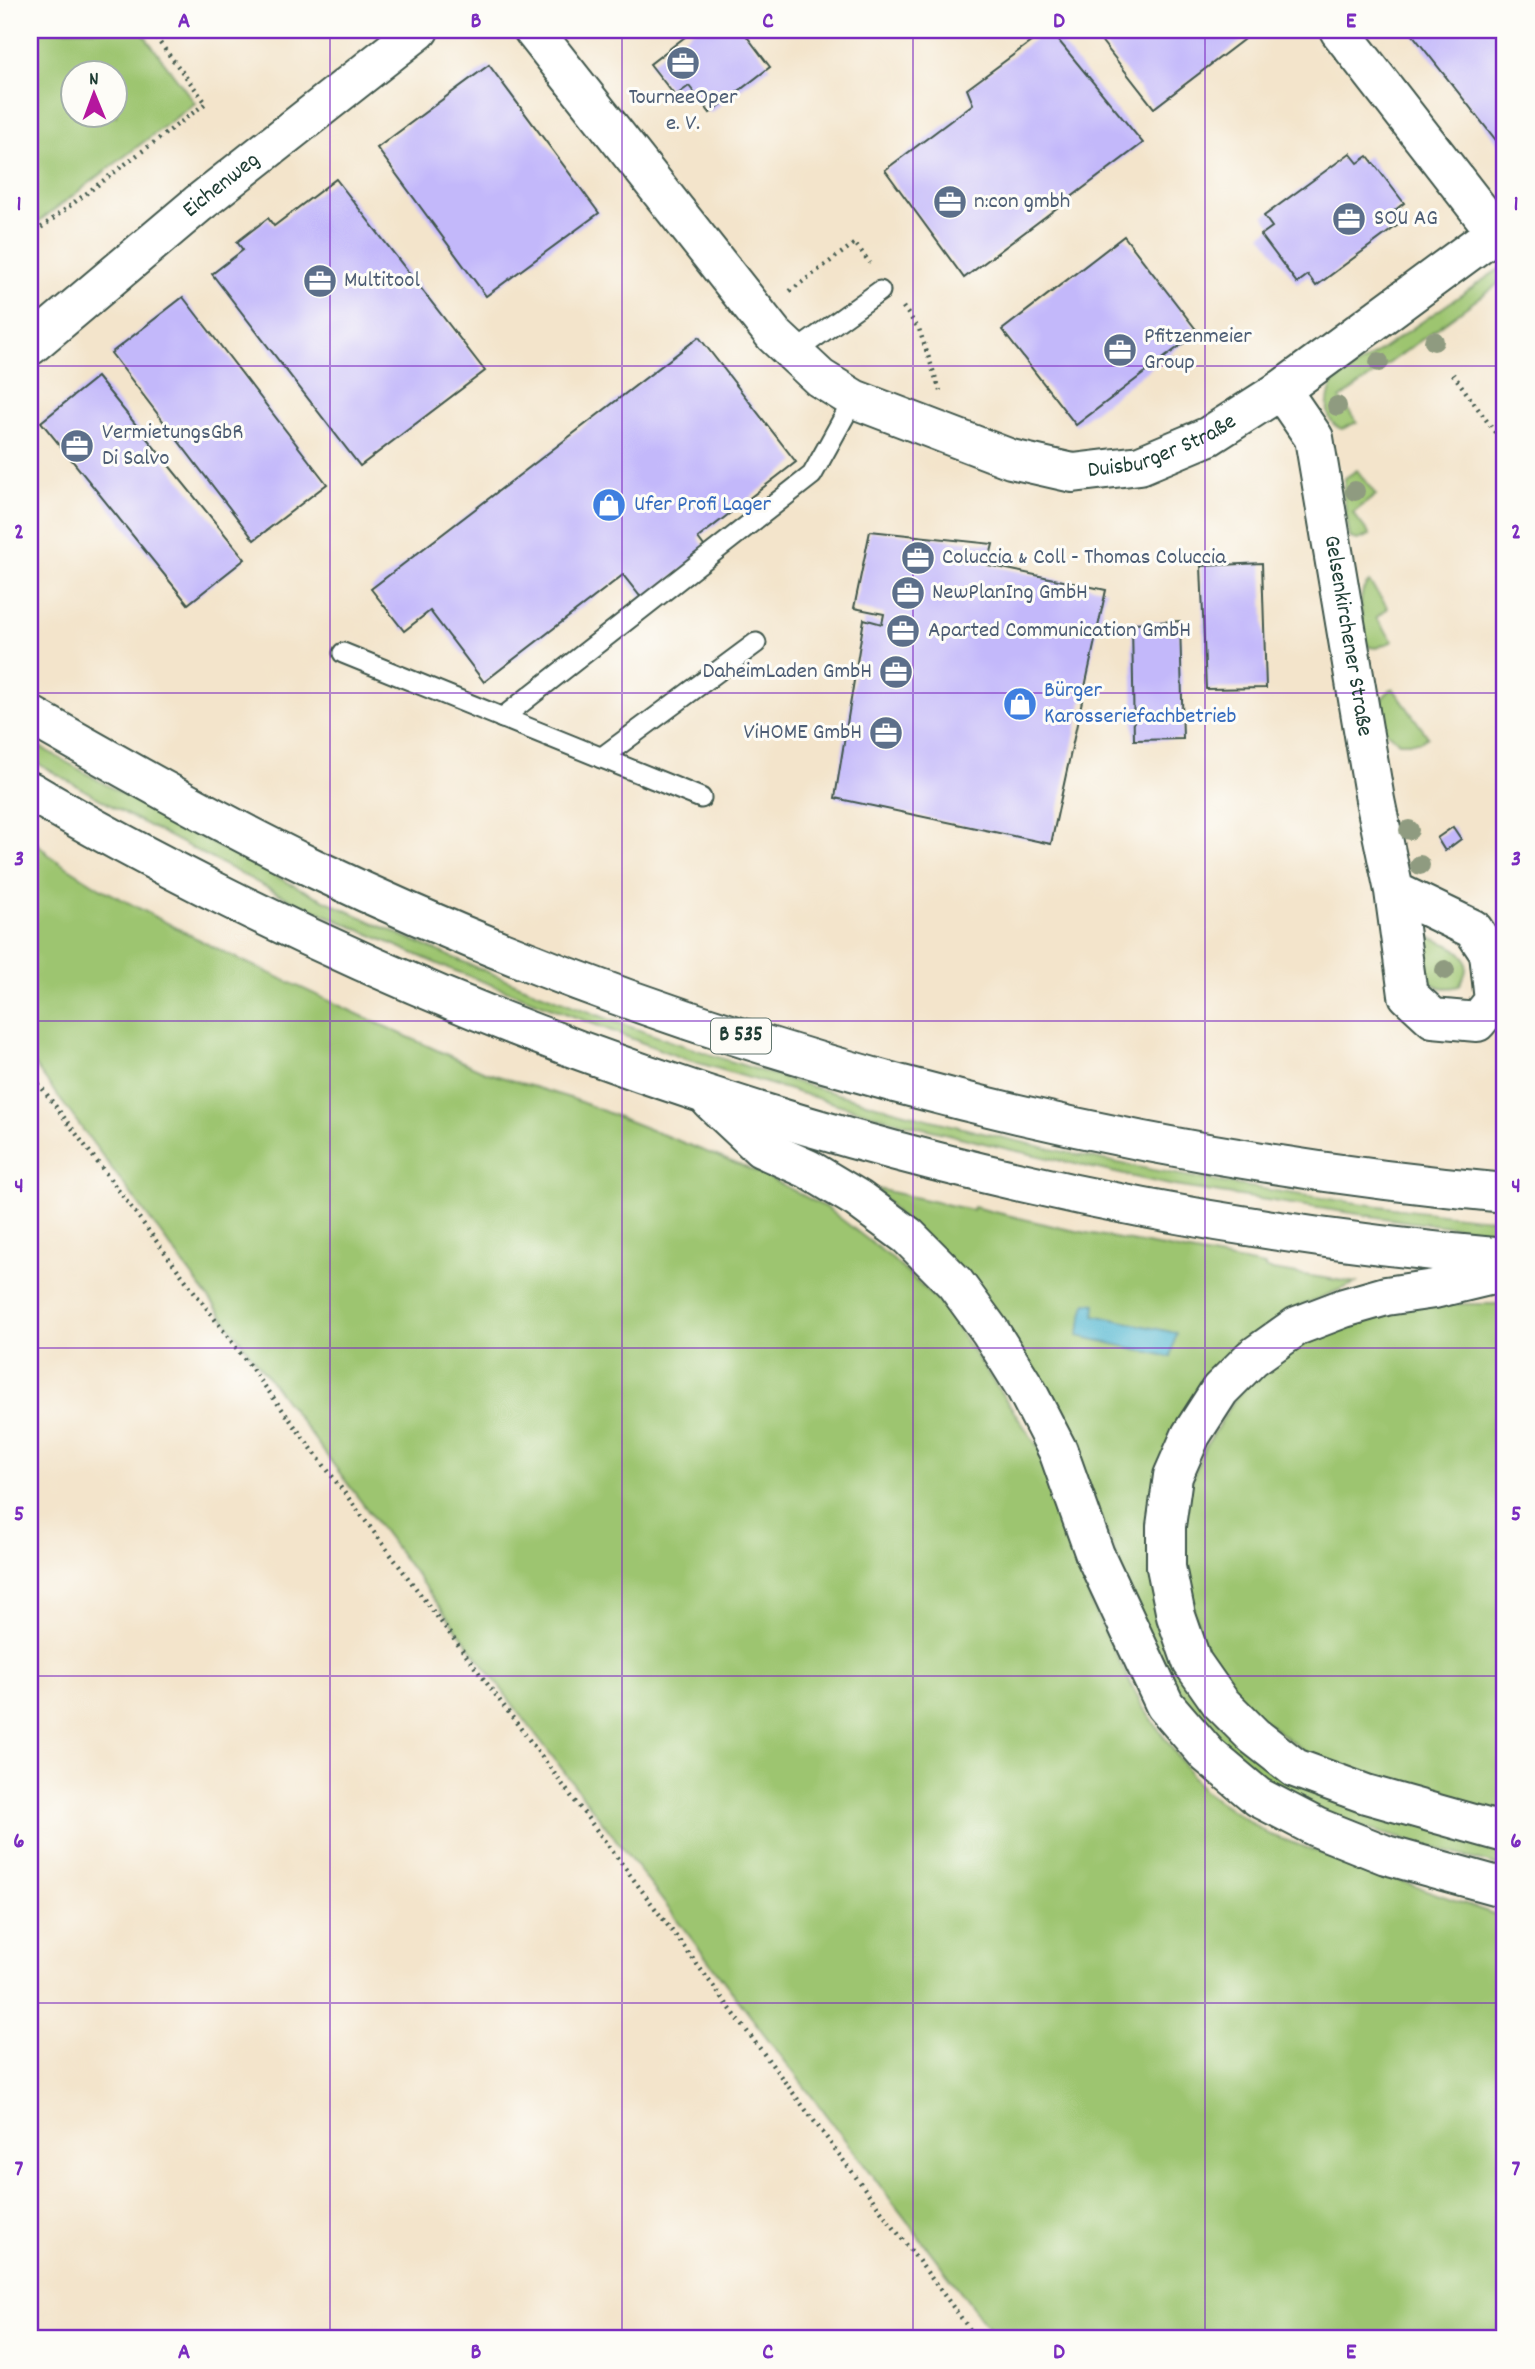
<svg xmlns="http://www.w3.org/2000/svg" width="1535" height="2369" font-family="Dekko,sans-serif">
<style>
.green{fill:#9dc570;stroke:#5e8152;stroke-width:2;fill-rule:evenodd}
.water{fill:#54b8d2;stroke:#3a7a83;stroke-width:2}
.building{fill:#c3b8fa}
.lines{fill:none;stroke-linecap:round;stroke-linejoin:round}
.service-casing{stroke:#3f564b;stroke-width:23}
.minor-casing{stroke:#3f564b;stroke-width:42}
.trunk-casing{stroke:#3f564b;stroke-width:42}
.path{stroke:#3f564b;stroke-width:4.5;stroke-dasharray:2 5;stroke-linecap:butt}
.service{stroke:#fff;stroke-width:19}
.minor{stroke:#fff;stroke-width:38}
.trunk{stroke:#fff;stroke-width:38}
.tree{fill:#8f9b80}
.grid{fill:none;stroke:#7b2cbf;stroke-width:2;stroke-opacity:0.55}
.labels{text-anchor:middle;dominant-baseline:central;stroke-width:6;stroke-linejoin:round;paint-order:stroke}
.shield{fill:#fdfcf7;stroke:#62766e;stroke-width:2}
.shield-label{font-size:21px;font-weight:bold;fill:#1f3d34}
.service-label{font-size:23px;fill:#4e5e75;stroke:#fdfcf7;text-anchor:start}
.street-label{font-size:23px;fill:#1f3d34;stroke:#fdfcf7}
.shop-label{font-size:23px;fill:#366cbe;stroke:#fdfcf7;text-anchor:start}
.neatline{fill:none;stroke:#7b2cbf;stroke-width:2.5}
.grid-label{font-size:23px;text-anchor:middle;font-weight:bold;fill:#7b2cbf}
</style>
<rect width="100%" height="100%" fill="#fdfcf7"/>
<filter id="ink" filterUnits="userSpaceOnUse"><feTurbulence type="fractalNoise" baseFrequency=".0143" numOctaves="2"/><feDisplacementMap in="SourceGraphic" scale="14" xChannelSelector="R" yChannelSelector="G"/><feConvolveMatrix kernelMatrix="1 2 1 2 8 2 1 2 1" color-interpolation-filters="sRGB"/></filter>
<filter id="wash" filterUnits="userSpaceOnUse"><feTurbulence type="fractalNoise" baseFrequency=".00686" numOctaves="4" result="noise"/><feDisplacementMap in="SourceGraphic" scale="28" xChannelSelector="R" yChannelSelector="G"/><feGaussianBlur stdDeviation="1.57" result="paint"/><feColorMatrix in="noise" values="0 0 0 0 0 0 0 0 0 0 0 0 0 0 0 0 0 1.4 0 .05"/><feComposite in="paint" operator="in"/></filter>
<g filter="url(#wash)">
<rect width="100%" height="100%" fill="#f3e4cb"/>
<g class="green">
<path d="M30,30H140L195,103L30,228ZM74,74H116V116H74Z"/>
<path d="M1505,265V279L1340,399L1357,422L1342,429C1322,422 1327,398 1333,383Z"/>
<polygon points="1357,470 1376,495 1353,513 1370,535 1358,540 1350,538 1343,493 1345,478"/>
<path d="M1369,582L1388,608L1376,618L1393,641L1377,648L1369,647L1366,642C1364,626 1354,593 1369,582Z"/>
<path d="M1393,688L1428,737L1420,742H1399L1381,727C1378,706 1375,702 1393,688Z"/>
<path d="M30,741C125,796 221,851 320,898C630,1045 964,1146 1302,1195C1370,1205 1438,1215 1505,1220V1232L1410,1222L1174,1186L1008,1149L891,1120L682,1058L440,965L287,898L128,815L30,759Z"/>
<polygon points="30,836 51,857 100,888 215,948 364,1017 485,1072 573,1099 762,1174 827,1208 890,1257 940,1303 1040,1450 1093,1608 1142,1706 1202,1790 1268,1834 1505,1918 1505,2339 997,2339 514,1706 30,1059"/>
<path d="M1428,938C1436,938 1441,942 1449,945C1469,955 1471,967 1459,986C1425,995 1420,970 1424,942Z"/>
<polygon points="877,1189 972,1210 973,1207 1066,1229 1265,1266 1265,1269 1356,1283 1300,1306 1156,1489 1219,1724 1505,1849 1505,1868 1360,1827 1293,1799 1220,1746 1191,1710 1171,1679 1145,1627 1062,1421"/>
<polygon points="1445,1304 1505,1304 1505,1819 1309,1755 1250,1710 1206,1652 1185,1580 1183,1529 1192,1480 1203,1451 1236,1397 1267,1367 1306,1339 1411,1306"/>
</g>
<polygon class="water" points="1086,1303 1096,1304 1094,1315 1176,1333 1171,1357 1078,1336"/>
<g id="blocks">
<g class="building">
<polygon points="694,30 742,30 770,67 710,113 689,86 675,96 650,64"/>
<polygon points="1047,30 1050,30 1143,143 964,278 885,170 973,104 967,89"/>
<polygon points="1111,30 1256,30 1154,108 1100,39"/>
<polygon points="1409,30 1505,30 1505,147 1503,149"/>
<polygon points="489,65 599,213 486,296 377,148"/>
<polygon points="1350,153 1358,163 1368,156 1404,203 1394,211 1402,222 1316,286 1308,275 1297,283 1261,235 1272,227 1264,216"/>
<polygon points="336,179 485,371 360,466 212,274 243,250 237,242 268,218 274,226"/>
<polygon points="1124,236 1198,332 1076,425 1002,330"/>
<polygon points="183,297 327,484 254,540 111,353"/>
<polygon points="699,337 796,462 698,538 707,550 643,600 623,575 484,682 430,611 404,631 371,589"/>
<polygon points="97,377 245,559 188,604 41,422"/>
<polygon points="870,531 993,544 988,565 1106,590 1051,844 835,798 864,619 882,624 884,614 854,608"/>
<polygon points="1262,563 1266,688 1206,689 1201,566"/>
<polygon points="1180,621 1183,739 1134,740 1132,623"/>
<polygon points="1453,827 1461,839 1445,851 1437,838"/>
</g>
</g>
</g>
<g filter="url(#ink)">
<use href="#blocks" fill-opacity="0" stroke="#3f564b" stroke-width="2"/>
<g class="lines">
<g class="service-casing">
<g id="service">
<polyline points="792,354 880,291"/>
<polyline points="343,653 701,798"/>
<polyline points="502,718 812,475 854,399"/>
<polyline points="601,758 756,643"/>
</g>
</g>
<g class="minor-casing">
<g id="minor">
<path id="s1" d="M533,30L774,335L820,378L854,399L1011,459L1073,473L1140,465L1209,436L1281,390L1505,225"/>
<polyline points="1339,30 1496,232"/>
<path id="s2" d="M30,346L198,204L419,30"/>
<path id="s3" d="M1281,390L1314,438L1375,800L1394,891L1408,995L1433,1018L1477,1022L1494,1001L1489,953L1473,929L1394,891"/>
</g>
</g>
<g class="trunk-casing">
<g id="trunk">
<path d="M30,715C123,768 216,821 313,868C686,1046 1094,1155 1505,1193"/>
<path d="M30,791C95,830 162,865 230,899C627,1097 1063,1220 1505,1258"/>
<polyline points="711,1101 761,1148 808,1169 858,1199 908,1236 955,1283 990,1331 1026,1389 1058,1451 1095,1555 1165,1705 1208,1755 1258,1797 1316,1827 1386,1855 1505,1888"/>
<polyline points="1505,1272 1434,1289 1386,1296 1344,1308 1297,1326 1252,1358 1220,1390 1191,1435 1173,1476 1166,1526 1166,1567 1176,1616 1192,1662 1220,1702 1254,1736 1295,1768 1366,1794 1505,1833"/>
</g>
</g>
<g class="path">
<polyline points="30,236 206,103 150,30"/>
<polyline points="790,291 855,243 870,263"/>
<polyline points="903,307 919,329 940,391"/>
<polyline points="1453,374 1505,446"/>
<polyline points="30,1072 977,2339"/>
</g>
<use href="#service" class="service"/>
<use href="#minor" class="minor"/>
<use href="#trunk" class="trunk"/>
</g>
<g class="tree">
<circle cx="1434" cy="341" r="10"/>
<circle cx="1379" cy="362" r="10"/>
<circle cx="1337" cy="406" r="10"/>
<circle cx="1355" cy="491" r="10"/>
<circle cx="1409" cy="830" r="10"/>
<circle cx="1420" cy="865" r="10"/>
<circle cx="1445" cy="970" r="10"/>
</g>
</g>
<path class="grid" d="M330,30V2339M622,30V2339M913,30V2339M1205,30V2339M30,366H1505M30,693H1505M30,1021H1505M30,1348H1505M30,1676H1505M30,2003H1505"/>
<defs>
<g id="office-disc" transform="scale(1.75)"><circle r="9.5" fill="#5c6f8a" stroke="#fdfcf7"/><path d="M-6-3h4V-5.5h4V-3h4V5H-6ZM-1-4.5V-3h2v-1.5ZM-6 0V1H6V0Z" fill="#fff"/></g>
<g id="shop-disc" transform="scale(1.75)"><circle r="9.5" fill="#3f7fe0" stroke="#fdfcf7"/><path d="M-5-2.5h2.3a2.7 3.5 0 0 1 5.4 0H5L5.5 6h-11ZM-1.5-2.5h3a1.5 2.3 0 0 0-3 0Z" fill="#fff"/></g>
</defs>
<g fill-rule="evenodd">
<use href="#office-disc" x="683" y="63"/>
<use href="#office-disc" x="950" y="202"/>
<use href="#office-disc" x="1349" y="219"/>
<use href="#office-disc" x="320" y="281"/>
<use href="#office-disc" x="1120" y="350"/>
<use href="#office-disc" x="77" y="446"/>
<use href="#shop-disc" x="609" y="505"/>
<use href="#office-disc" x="918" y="558"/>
<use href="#office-disc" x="908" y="593"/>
<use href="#office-disc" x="903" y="631"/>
<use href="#office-disc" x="896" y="672"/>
<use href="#shop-disc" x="1020" y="704"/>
<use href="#office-disc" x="886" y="733"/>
</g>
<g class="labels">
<rect class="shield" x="711" y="1018.5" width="60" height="35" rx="5"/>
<g class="shield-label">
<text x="741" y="1036">B 535</text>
</g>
<g class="service-label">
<text x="683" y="98" text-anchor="middle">TourneeOper<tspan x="683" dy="26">e. V.</tspan></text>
<text x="974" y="202">n:con gmbh</text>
<text x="1374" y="219">SOU AG</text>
<text x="344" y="281">Multitool</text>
<text x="1144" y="337">Pfitzenmeier<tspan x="1144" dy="26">Group</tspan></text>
<text x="102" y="433">VermietungsGbR<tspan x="102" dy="26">Di Salvo</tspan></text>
<text x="942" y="558">Coluccia &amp; Coll - Thomas Coluccia</text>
<text x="932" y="593">NewPlanIng GmbH</text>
<text x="928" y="631">Aparted Communication GmbH</text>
<text x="872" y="672" text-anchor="end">DaheimLaden GmbH</text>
<text x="862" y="733" text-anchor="end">ViHOME GmbH</text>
</g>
<g class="street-label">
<text stroke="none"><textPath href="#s2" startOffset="250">Eichenweg</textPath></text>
<text stroke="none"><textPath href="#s1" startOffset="817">Duisburger Straße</textPath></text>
<text stroke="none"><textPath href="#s3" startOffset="259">Gelsenkirchener Straße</textPath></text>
</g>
<g class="shop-label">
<text x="634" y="505">Ufer Profi Lager</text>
<text x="1044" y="691">Bürger<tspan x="1044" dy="26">Karosseriefachbetrieb</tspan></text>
</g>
</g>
<rect width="1535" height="2369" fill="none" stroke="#fdfcf7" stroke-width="77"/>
<g transform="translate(94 94) rotate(359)"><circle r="33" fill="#fdfcf7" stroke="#a4b0a9" stroke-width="2"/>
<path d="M0-5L12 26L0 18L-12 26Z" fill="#b5179e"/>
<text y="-10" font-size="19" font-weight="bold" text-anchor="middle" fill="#1f3d34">N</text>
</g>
<rect x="38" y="38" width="1458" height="2292" class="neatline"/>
<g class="grid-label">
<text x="184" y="27">A</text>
<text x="476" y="27">B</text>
<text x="768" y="27">C</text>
<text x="1059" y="27">D</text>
<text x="1351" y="27">E</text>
<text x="19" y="210">1</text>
<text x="1516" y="210">1</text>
<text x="19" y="538">2</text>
<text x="1516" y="538">2</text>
<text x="19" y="865">3</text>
<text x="1516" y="865">3</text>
<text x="19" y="1192">4</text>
<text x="1516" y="1192">4</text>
<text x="19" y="1520">5</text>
<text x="1516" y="1520">5</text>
<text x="19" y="1847">6</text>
<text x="1516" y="1847">6</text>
<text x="19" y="2175">7</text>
<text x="1516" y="2175">7</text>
<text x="184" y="2358">A</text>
<text x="476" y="2358">B</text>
<text x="768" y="2358">C</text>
<text x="1059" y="2358">D</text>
<text x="1351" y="2358">E</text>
</g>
</svg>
